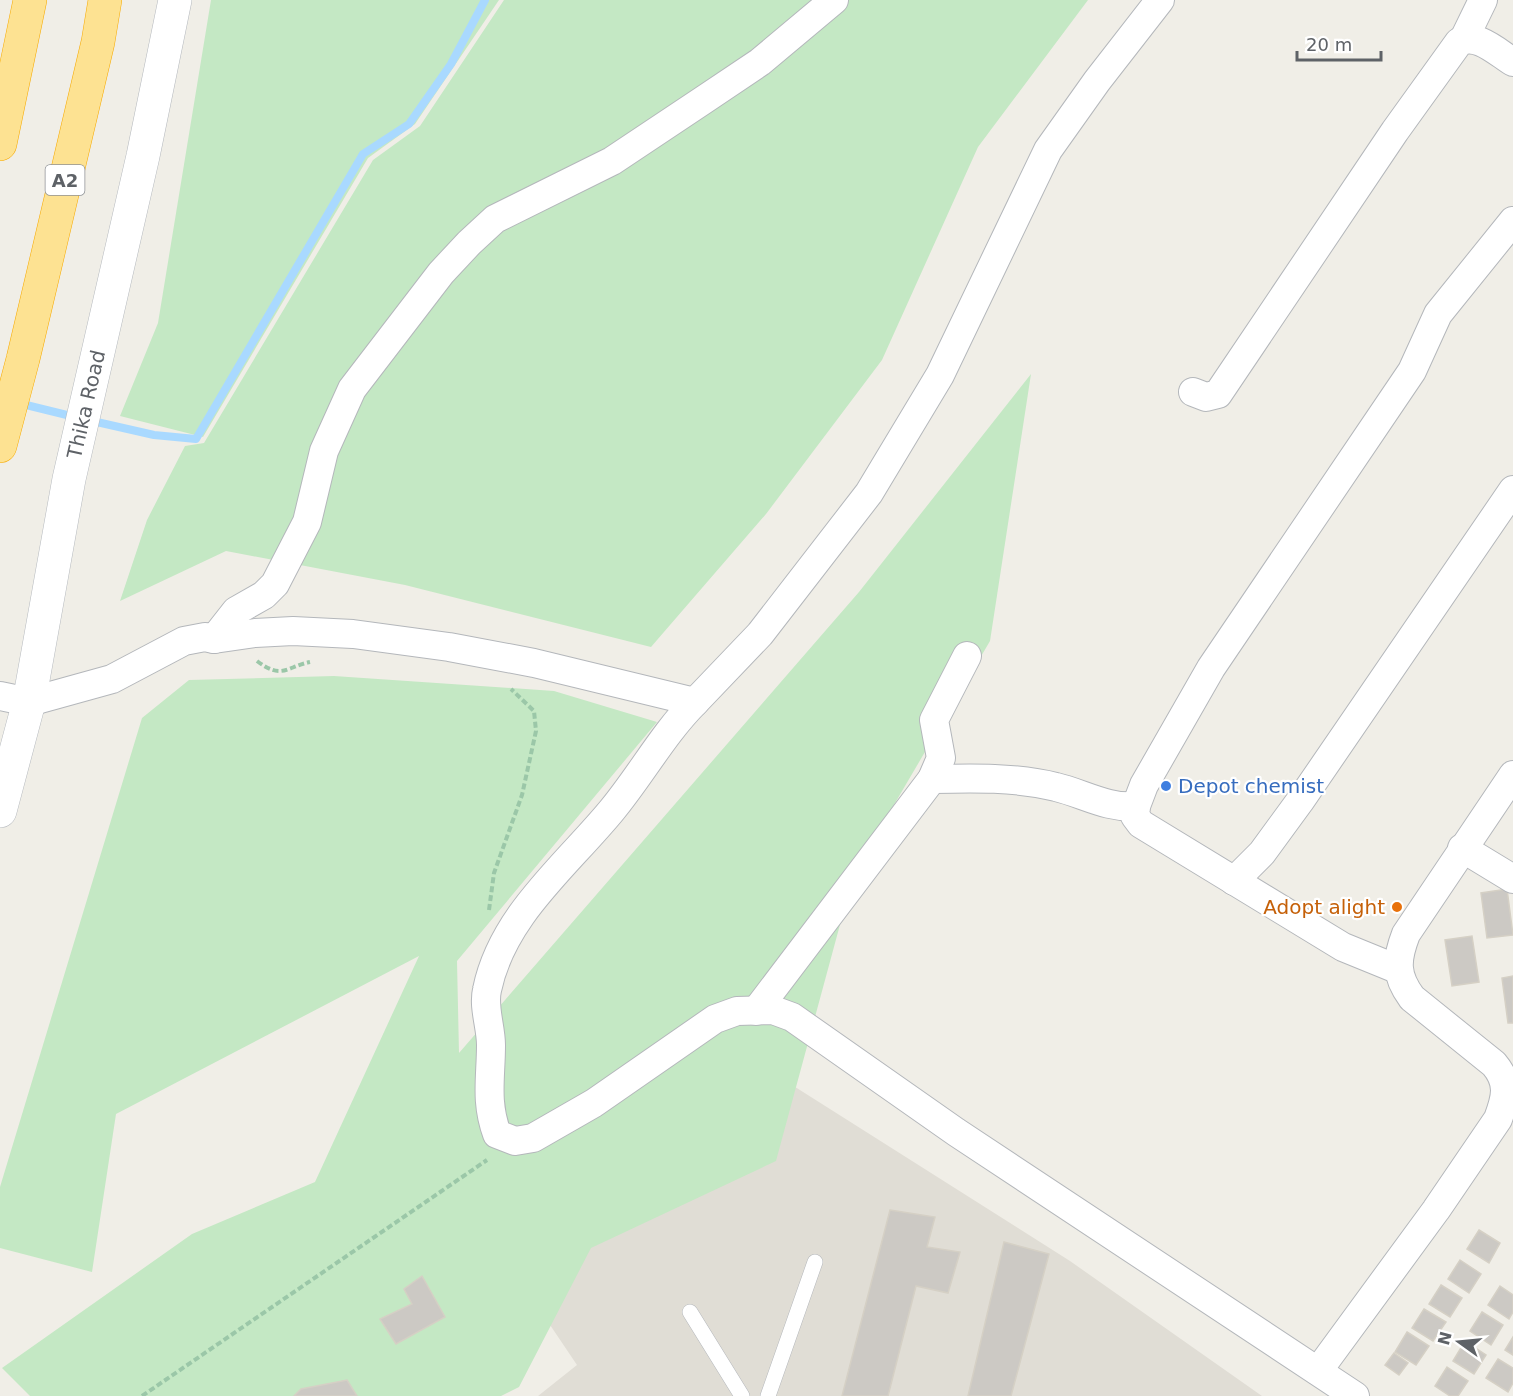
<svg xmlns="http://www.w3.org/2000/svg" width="1513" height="1396" font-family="'DejaVu Sans',sans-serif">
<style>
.education{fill:#e0ddd5}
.green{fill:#c4e8c4}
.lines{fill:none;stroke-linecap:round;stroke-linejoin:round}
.stream{stroke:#a9d9ff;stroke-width:8}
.building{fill:#ccc9c4;stroke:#d5d0c5;stroke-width:1.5}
.lane-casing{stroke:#b4b7bb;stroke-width:16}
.street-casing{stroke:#b4b7bb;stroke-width:30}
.secondary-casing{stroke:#b5b9be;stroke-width:34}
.highway-casing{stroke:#f7aa00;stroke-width:34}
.path{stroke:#9bc7a8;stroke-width:4;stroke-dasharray:6 3;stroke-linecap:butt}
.lane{stroke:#fff;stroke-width:15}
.street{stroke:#fff;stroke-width:28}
.secondary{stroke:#fff;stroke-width:33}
.highway{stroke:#fde292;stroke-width:33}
.shop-dot{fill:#3f7fe0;stroke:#fff;stroke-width:2}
.food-dot{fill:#e8710a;stroke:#fff;stroke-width:2}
.labels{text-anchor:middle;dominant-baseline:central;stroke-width:4.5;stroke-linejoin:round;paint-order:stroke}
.shield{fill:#fff;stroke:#8e9195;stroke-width:1.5}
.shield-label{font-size:18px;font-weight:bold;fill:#5e6267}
.street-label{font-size:20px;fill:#5e6267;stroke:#fff}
.shop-label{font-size:20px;fill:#366cbe;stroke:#fff;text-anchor:start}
.food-label{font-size:20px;fill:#c56008;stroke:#fff;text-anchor:end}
</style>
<rect width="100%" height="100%" fill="#f0eee7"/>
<polygon class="education" points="754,1061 1070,1261 1262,1396 538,1396 577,1365 509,1264"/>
<g class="green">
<polygon points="211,0 499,0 415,124 368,158 203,437 120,416 158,323"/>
<polygon points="504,0 1088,0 978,147 882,360 766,514 651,647 405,585 226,551 120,601 147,520 185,446 204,443 373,160 420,126"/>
<polygon points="1031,374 990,641 854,873 776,1161 591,1248 519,1387 501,1396 30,1396 2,1368 192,1234 315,1182 419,956 116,1114 92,1272 0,1248 0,1187 142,718 189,680 334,676 554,691 657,722 457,961 459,1053 859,592"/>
</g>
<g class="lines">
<g class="stream">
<polyline points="18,403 75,417"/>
<polyline points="88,420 154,435 196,439 363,154 409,124 451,64 485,0"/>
</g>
</g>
<g class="building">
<polygon points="1507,889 1513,935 1487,938 1481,893"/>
<polygon points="1472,936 1479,982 1452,986 1445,940"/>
<polygon points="1513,976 1513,1023 1508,1023 1502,978"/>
<polygon points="890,1210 935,1217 927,1247 960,1252 948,1293 916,1286 888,1396 842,1396"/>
<polygon points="1479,1230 1500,1243 1489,1263 1467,1249"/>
<polygon points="1004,1242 1049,1254 1011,1396 968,1396"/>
<polygon points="1460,1260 1481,1274 1469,1293 1448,1279"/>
<polygon points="422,1276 445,1317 396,1344 380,1319 412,1304 404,1289"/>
<polygon points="1441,1285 1462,1298 1450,1317 1429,1304"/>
<polygon points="1500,1286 1513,1295 1513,1312 1509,1319 1488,1305"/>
<polygon points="1424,1309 1446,1322 1433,1341 1412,1328"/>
<polygon points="1482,1312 1503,1325 1491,1345 1470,1331"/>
<polygon points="1407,1332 1429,1346 1416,1365 1395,1352"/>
<polygon points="1513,1337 1513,1355 1505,1350"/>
<polygon points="1465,1341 1486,1355 1474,1374 1453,1361"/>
<polygon points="1394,1353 1408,1363 1399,1375 1385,1365"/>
<polygon points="1498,1359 1513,1368 1513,1383 1508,1392 1486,1378"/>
<polygon points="1447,1367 1468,1381 1458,1396 1450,1396 1435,1386"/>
<polygon points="347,1380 357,1396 294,1396 301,1389"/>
</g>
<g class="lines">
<g class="lane-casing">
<g id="lane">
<polyline points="690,1312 742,1396"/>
<polyline points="768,1396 815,1262"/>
</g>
</g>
<g class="street-casing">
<g id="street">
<polyline points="1464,39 1483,0"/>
<path d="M1193,392L1206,397L1218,394L1395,131L1459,42C1477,32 1498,53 1513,62"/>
<polyline points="214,639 236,611 264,595 275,584 307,522 324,451 352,389 441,273 469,243 495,219 612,161 702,101 760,62 834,0"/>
<polyline points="0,696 29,702 112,679 184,641 205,637 214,639 255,633 293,631 353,634 449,647 534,663 695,702 760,634 869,493 940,375 1048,150 1097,81 1160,0"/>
<path d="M695,702C663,734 641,775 612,810C566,866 502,916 487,990C483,1007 491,1027 491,1045C491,1078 485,1101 497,1134L515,1141L533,1138L594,1103L715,1019L737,1011L773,1010L792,1017L956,1132L1355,1396"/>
<path d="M932,779C972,778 1017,777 1056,787C1082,793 1108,809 1136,806"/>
<polyline points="1462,848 1513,879"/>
<polyline points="1234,881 1262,853 1300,801 1513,490"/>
<polyline points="1397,969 1343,947 1141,824 1135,816 1136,806 1144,785 1211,668 1412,371 1438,314 1513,221"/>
<polyline points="756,1011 932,779 941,758 934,720 967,656"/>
<path d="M1318,1371L1436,1210L1498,1119C1506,1097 1510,1083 1494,1064L1412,998C1395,975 1396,960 1406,934L1513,775"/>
</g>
</g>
<g class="secondary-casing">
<g id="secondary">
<path id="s1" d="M0,811L29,702L69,479L143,156L175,0"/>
</g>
</g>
<g class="highway-casing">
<g id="highway">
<polyline points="0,144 30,0"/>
<polyline points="0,446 23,359 98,42 105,0"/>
</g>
</g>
<g class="path">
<path d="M257,661C282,680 286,667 310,662"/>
<polyline points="489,910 494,873 522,795 536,731 534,711 511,689"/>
<polyline points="142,1396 487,1160"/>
</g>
<use href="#lane" class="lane"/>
<use href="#street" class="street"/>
<use href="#secondary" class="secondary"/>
<use href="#highway" class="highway"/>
</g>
<circle class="shop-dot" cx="1166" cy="786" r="6"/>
<circle class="food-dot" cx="1397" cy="907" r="6"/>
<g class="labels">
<rect class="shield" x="45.5" y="165" width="39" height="30" rx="4.5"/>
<g class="shield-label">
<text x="65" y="180">A2</text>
</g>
<g class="street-label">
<text stroke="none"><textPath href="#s1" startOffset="416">Thika Road</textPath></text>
</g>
<g class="shop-label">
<text x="1178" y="786">Depot chemist</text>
</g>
<g class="food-label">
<text x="1385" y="907">Adopt alight</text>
</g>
</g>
<g transform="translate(1459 1342) rotate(285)" stroke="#ffffff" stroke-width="4.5" paint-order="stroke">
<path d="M0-4.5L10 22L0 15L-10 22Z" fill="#5e6267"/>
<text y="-9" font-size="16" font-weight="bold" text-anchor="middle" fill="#5e6267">N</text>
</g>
<path d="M1297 51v9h84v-9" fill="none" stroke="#5e6267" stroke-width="3"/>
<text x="1306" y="51" font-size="18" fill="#5e6267" stroke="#ffffff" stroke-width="4.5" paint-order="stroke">20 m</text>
</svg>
